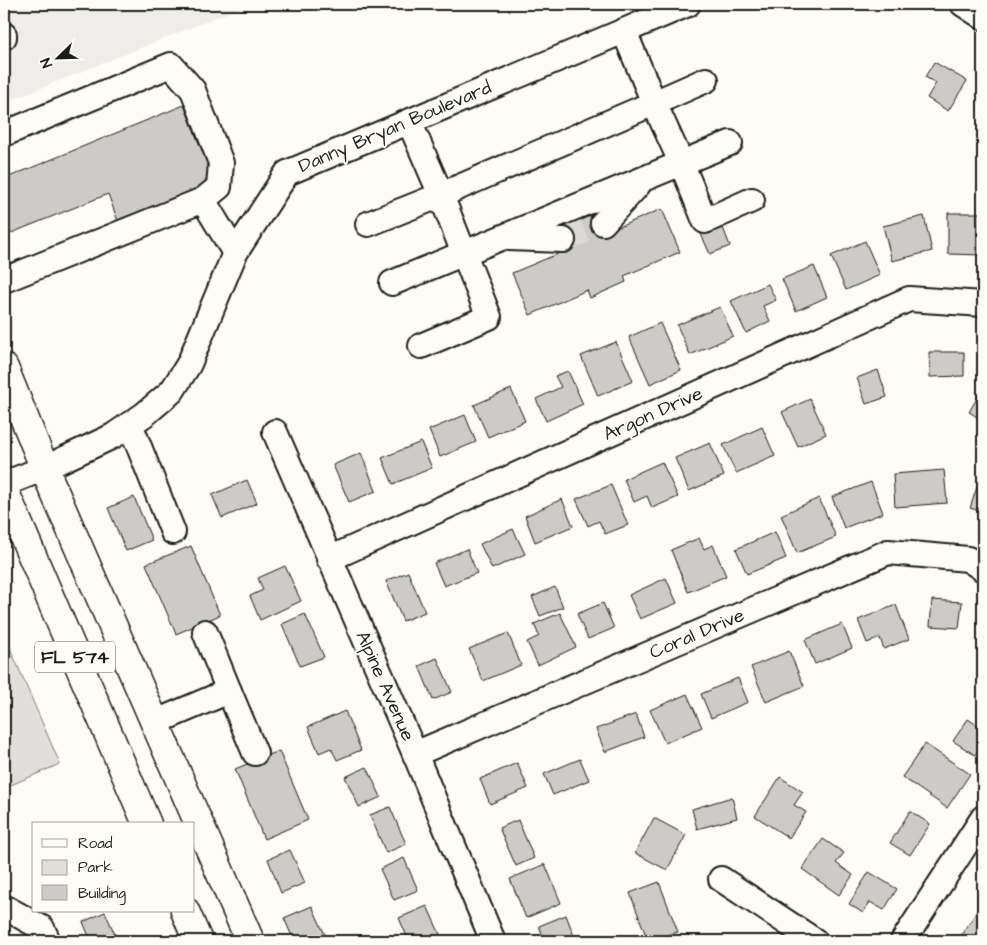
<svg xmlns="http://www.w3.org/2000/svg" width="987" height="945" font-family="'Architects Daughter',sans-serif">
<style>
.built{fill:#eeede9}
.green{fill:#e0dfdb;stroke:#7e7e7c}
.building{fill:#cccbc8;stroke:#1c1c1c}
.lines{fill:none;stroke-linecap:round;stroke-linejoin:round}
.minor-tunnel{stroke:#dbdad6;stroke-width:24;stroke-dasharray:24 12;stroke-linecap:butt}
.minor-casing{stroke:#1c1c1c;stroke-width:28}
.major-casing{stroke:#1c1c1c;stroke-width:31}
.minor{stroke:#fdfcf7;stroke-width:24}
.major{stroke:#fdfcf7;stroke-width:28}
.labels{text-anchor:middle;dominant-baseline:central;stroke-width:4;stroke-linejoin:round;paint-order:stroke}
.shield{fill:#fdfcf7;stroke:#605f5e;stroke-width:1}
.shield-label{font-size:18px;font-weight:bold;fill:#1c1c1c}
.street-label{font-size:19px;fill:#1c1c1c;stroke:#fdfcf7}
</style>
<rect width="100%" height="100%" fill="#fdfcf7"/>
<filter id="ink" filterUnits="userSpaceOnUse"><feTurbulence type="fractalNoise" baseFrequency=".02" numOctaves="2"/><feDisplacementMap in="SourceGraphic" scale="10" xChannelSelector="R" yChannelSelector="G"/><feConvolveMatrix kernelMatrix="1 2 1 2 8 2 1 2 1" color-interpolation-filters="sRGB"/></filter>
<g filter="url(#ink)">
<polygon class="built" points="4,4 249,4 4,103"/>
<polygon class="green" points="4,634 60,764 4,788"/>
<g class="building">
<polygon points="934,62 967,81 948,111 927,98 936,83 925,77"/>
<polygon points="184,105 216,185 119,224 108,194 4,236 4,179"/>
<polygon points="662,209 680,252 624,276 626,282 590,298 587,290 530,315 512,273 567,250 558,230 599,212 607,232"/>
<polygon points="948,213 983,213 983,255 948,254"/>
<polygon points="924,216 932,251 892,261 883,226"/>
<polygon points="722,225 730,246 710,254 701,234"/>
<polygon points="865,241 880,275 846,290 831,256"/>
<polygon points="814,266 827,297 796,311 782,279"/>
<polygon points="768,284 776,300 763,306 770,321 746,333 731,301"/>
<polygon points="720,307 733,336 690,355 677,325"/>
<polygon points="660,323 681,370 650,384 629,337"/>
<polygon points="616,342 633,381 598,396 581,356"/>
<polygon points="929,352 964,352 964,376 930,377"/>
<polygon points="878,370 887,397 866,404 857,378"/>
<polygon points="568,371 583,404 546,421 536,399 561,387 555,376"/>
<polygon points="983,388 983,419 982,420 969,412"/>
<polygon points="511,389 525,421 488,437 474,405"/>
<polygon points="810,399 826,434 798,447 782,412"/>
<polygon points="465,415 476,442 440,457 429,430"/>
<polygon points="762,427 775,456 736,473 723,445"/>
<polygon points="421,442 432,468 393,484 382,458"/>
<polygon points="710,443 724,476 689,491 675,458"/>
<polygon points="361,453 376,491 349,502 333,465"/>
<polygon points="662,462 678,497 652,508 647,496 634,502 624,479"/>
<polygon points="944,470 947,503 895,507 893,474"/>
<polygon points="247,480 257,503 222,518 212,495"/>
<polygon points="979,481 983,483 983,512 970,508"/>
<polygon points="871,482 883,513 844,528 832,497"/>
<polygon points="611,485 628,525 605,534 599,521 588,526 576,499"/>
<polygon points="134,497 152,540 126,551 108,508"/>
<polygon points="819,498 836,537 797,553 781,515"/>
<polygon points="562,499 573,526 535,542 525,516"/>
<polygon points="513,529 525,554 492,569 480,544"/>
<polygon points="775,532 786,558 747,574 736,549"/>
<polygon points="699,538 704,549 713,545 726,576 688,592 671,550"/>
<polygon points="191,546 220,615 176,634 146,564"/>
<polygon points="467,549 477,573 444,586 434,563"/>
<polygon points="285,566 301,601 260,620 250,596 263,590 258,578"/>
<polygon points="408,572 425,612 403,621 386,581"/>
<polygon points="666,578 677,603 640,619 629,595"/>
<polygon points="555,587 563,607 540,616 532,597"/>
<polygon points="932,600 962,602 959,628 930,626"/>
<polygon points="603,603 614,628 588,639 577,614"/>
<polygon points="896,605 909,639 884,649 880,638 867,643 858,620"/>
<polygon points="560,613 576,647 538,665 527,642 539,636 534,624"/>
<polygon points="305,614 324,657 300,666 282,624"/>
<polygon points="842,624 852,648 815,664 805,640"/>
<polygon points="508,633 521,665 483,681 469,649"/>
<polygon points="789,651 804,686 766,702 751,667"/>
<polygon points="437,658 452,692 433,700 419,666"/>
<polygon points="738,678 748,702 711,718 701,694"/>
<polygon points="687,694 702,727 665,743 650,710"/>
<polygon points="345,711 361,750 337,760 331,748 319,753 308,727"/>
<polygon points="636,714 644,737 605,752 596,729"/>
<polygon points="968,719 983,729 983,743 975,755 953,741"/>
<polygon points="925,744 970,774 947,808 902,777"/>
<polygon points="279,751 308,820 264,839 235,769"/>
<polygon points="580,759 589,780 553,795 544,774"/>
<polygon points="517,763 528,788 490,804 480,779"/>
<polygon points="367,767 381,797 359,807 345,777"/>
<polygon points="780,777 803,792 794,805 806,812 789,838 755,816"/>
<polygon points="732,797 737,818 697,829 692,809"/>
<polygon points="390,807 406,844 386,853 370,815"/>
<polygon points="910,811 930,824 910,855 890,843"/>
<polygon points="654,818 686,835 667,870 635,853"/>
<polygon points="518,820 534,858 516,866 499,828"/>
<polygon points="4,822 9,822 6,856 4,856"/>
<polygon points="823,839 844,853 836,863 853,875 839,895 802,869"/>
<polygon points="290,850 305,883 281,893 268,859"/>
<polygon points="404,858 418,890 394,900 380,869"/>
<polygon points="545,864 561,903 526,918 510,879"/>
<polygon points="869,872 897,889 884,910 870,902 863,913 849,904"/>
<polygon points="659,882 678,932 648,941 630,893"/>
<polygon points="983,901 983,941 962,941 959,940"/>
<polygon points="312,906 326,937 317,941 294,941 284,918"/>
<polygon points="427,906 443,941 409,941 399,918"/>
<polygon points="105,912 118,941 91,941 83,922"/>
<polygon points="566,915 576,941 545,941 539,926"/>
</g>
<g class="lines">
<polyline class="minor-tunnel" points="563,240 603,223"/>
<g class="minor-casing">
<g id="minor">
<polyline points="963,4 983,17"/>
<polyline points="4,35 4,37"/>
<polyline points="706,80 654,103 681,162 705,221 752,200"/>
<polyline points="409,121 441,195 654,103 624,31"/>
<polyline points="4,134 171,65 193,90 221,163 219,187 203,200 4,280"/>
<polyline points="203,200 235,253"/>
<polyline points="603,223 638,185"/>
<polyline points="368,224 441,195 489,317 421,346"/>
<polyline points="509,238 563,240"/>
<polyline points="392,283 730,143"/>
<polyline points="130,424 173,532"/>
<polyline points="275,432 415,754 493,941"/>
<polyline points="4,484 45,468 113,436 145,414 172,391 189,364 235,253 287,173 688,4"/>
<polyline points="329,559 909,299 983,304"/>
<polyline points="229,691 255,753"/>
<polyline points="156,722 229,691 205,632"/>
<polyline points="415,754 888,552 968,559 983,569"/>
<polyline points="721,879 815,941"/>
<polyline points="4,907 42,928 48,941"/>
<polyline points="903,941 983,818"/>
</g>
</g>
<g class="major-casing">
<g id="major">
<polyline points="4,368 51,484 250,941"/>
<polyline points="4,490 147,824"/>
<polyline points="185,911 198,941"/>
</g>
</g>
<use href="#minor" class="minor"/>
<use href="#major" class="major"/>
</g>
</g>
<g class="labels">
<rect class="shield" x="35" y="641.5" width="80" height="31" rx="4"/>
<g class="shield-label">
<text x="75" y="657">FL 574</text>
</g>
<g class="street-label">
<text transform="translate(395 127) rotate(-23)">Danny Bryan Boulevard</text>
<text transform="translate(653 414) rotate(-24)">Argon Drive</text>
<text transform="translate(697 634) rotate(-23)">Coral Drive</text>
<text transform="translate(385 686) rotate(66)">Alpine Avenue</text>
</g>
</g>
<rect width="987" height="945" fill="none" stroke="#fdfcf7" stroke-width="20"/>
<rect x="10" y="10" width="967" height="925" fill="none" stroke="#1c1c1c" stroke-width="2" filter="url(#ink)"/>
<rect x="32" y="822" width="162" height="90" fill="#fdfcf7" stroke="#a3a29f"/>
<rect x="42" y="839" width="25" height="8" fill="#fdfcf7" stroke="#a3a29f"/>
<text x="78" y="848" font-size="15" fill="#1c1c1c">Road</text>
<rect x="42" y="860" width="25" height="15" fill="#e0dfdb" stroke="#a3a29f"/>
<text x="78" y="872" font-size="15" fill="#1c1c1c">Park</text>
<rect x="42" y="885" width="25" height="15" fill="#cccbc8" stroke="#a3a29f"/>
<text x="78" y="898" font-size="15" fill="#1c1c1c">Building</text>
<g transform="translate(58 58) rotate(247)" stroke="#fdfcf7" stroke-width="4" paint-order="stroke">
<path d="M0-4L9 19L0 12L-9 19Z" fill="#1c1c1c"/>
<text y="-8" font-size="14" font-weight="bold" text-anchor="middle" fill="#1c1c1c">N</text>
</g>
</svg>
